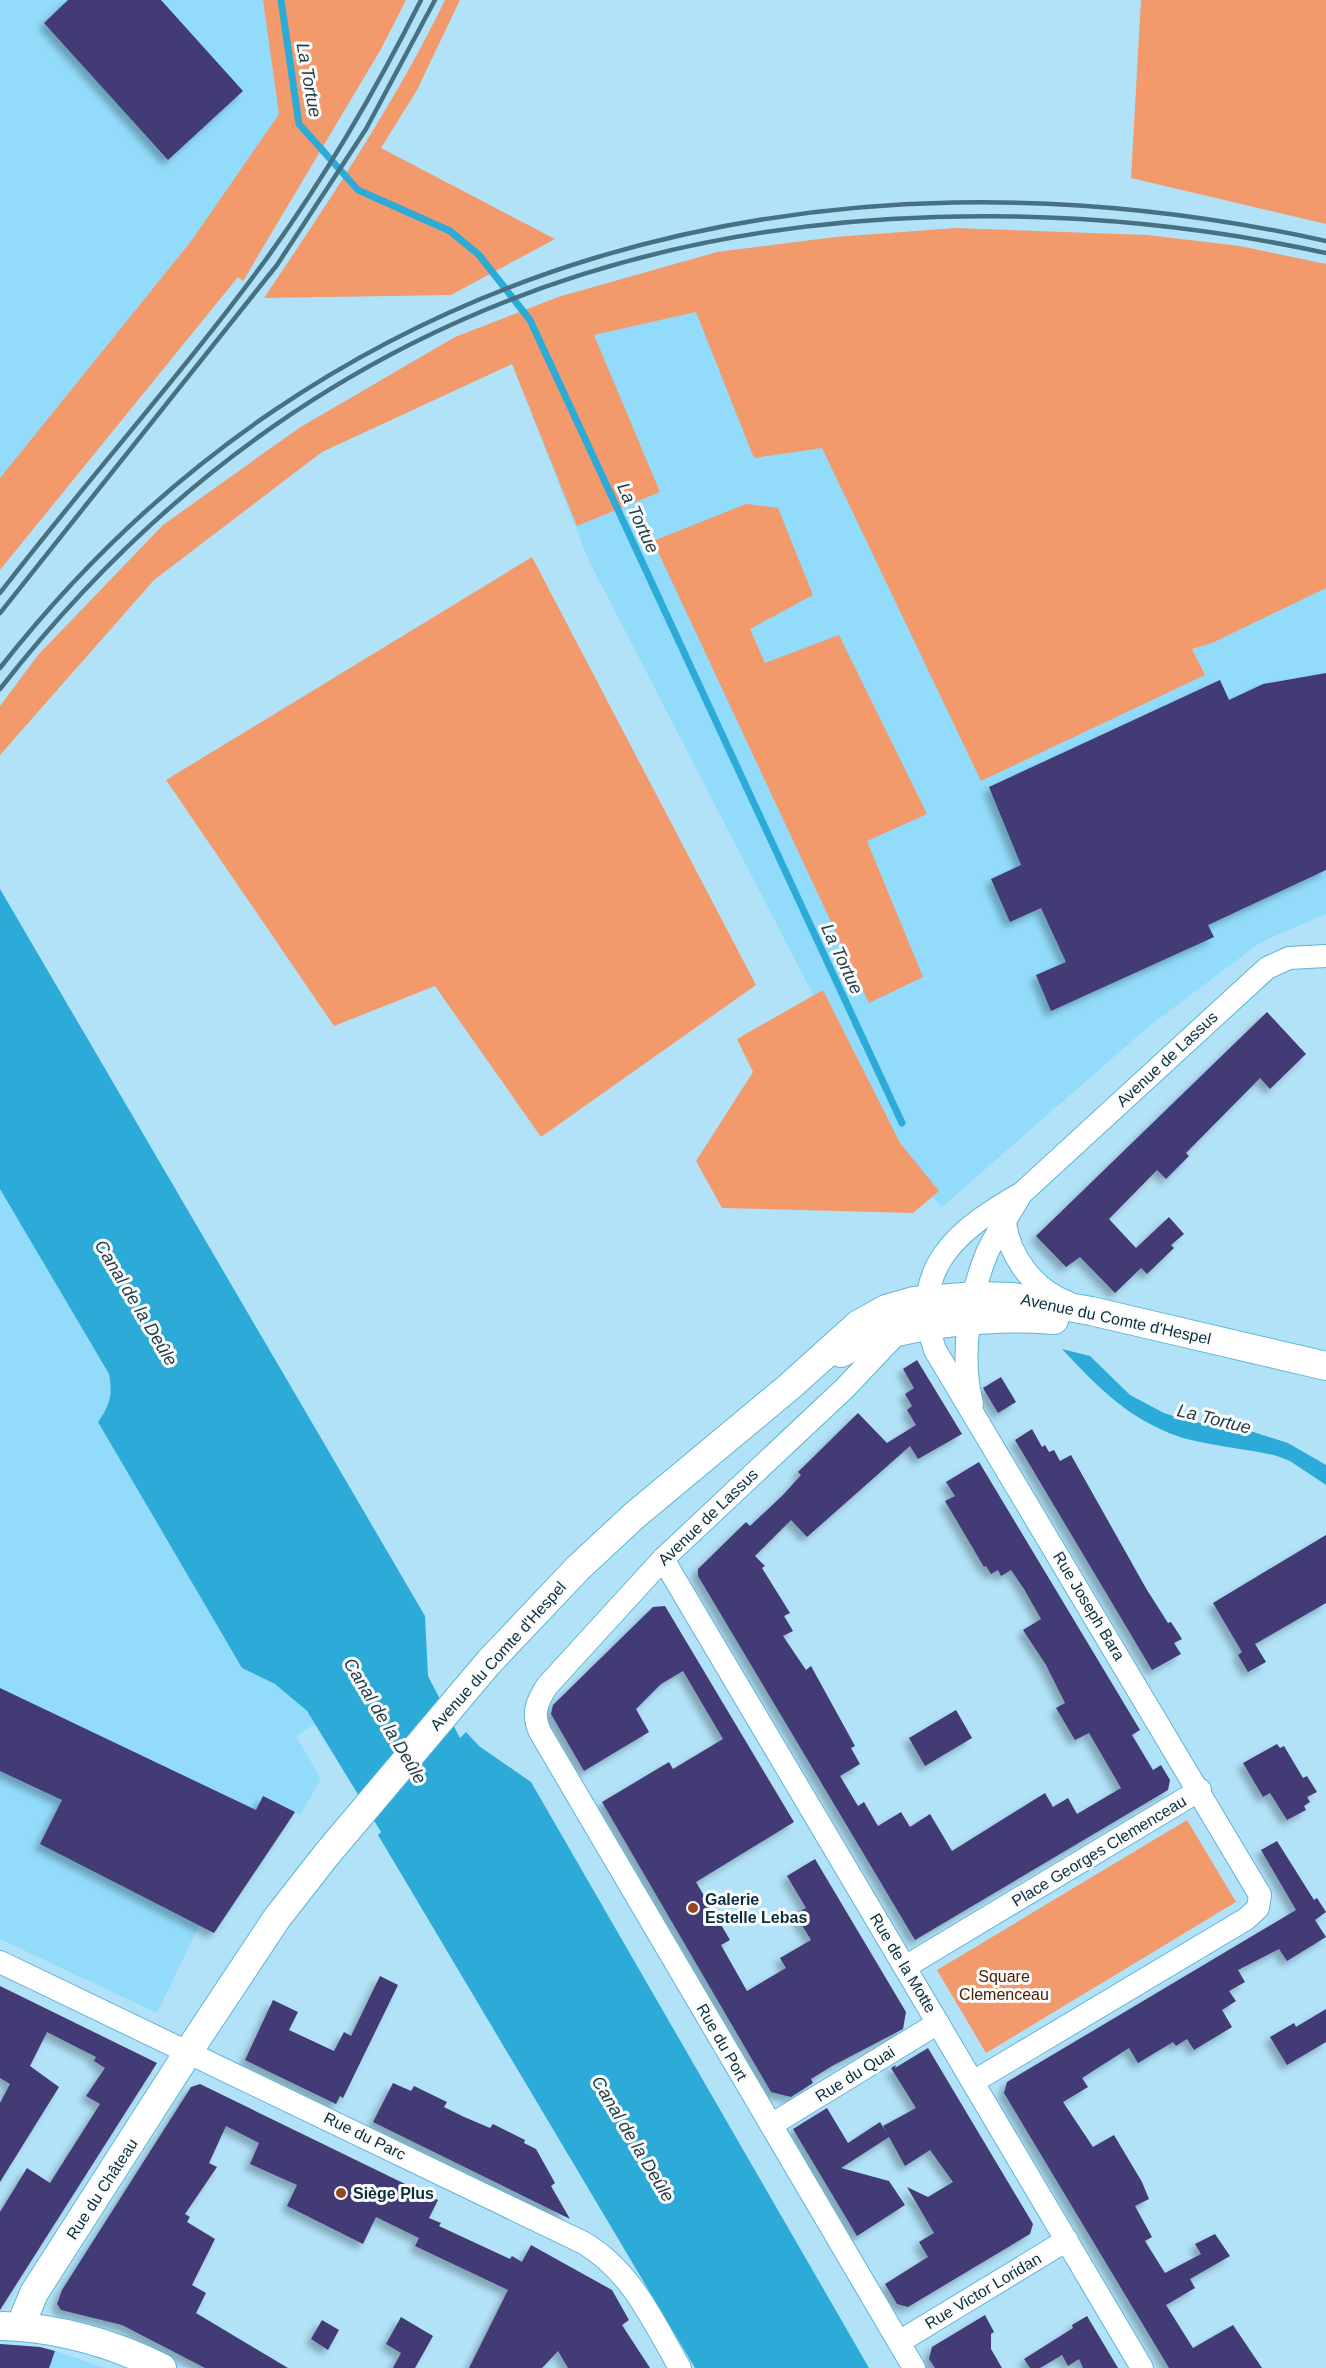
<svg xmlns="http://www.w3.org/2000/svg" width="1326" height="2368" font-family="Helvetica,sans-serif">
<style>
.built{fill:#92dbfb}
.green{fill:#f39a6c}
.water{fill:#2cabd9}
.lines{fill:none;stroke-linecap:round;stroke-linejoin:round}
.stream{stroke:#2cabd9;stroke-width:7}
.building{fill:#433a75;filter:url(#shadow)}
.minor-casing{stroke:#5fb4d7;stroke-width:24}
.tertiary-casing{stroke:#5fb4d7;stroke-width:30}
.minor{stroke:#fff;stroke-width:22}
.tertiary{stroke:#fff;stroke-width:28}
.rail{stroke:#477182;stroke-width:4.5}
.poi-dot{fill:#914b23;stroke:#fbfbfb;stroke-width:2}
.labels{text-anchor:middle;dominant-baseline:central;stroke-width:6;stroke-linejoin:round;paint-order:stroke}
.street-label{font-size:16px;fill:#092f3d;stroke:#fbfbfb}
.poi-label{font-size:16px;font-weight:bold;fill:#092f3d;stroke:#fbfbfb;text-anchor:start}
.park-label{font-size:16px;fill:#4a2006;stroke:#fbfbfb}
.water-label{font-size:18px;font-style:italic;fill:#253f4a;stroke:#fbfbfb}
</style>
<defs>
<filter id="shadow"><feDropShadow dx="-5.5" dy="5.5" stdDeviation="3" flood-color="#0004"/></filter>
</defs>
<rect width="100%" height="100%" fill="#b2e2f8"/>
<g class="built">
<polygon points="0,0 350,0 307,76 192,240 0,478"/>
<polygon points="867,274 1326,297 1326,914 1261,942 1148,1027 942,1207 899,1161 588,559 512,364 561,342"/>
<polygon points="0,1189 109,1374 113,1391 109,1407 98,1422 242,1668 275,1684 306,1711 315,1724 296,1736 321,1779 300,1815 295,1812 214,1933 199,1926 157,2013 0,1939"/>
<polygon points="55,2351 105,2368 49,2368"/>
</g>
<g class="green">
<polygon points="263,0 406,0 381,49 243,281 238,277 0,570 0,478 192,240 279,114"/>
<path d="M445,0H460L417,90L381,148L555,239L451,295L264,298C329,201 394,105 445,0Z"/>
<polygon points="1141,0 1326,0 1326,224 1131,178"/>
<polygon points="956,228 1147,235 1240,246 1326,264 1326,588 1212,643 1192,649 1205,675 981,781 822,448 754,458 696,312 594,335 660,492 577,526 512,364 322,452 154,580 0,755 0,706 38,655 163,525 299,428 455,337 558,297 717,252 835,237"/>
<polygon points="746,504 778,508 813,595 750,629 765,663 839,635 927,814 867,841 923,977 869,1003 653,541"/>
<polygon points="532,557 756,985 541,1137 435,986 334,1026 166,780"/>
<polygon points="823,990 900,1143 939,1191 913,1213 722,1208 696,1161 753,1072 737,1039"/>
<polygon points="1187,1820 1236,1902 986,2053 937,1970"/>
</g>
<g class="water">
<path d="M0,889L425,1616L428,1676L460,1738L466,1732L479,1746L531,1782L869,2368H695L378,1835L381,1832L307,1711L275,1684L242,1668L98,1422C110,1405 113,1395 109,1374L0,1189Z"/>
<path d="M1062,1349L1090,1356L1130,1395L1164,1413L1188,1421L1244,1429L1288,1443L1326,1465V1485L1290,1461L1277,1456C1245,1448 1198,1445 1169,1433C1123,1414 1095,1384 1062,1349Z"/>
</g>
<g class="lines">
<polyline class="stream" points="281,0 299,124 358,190 450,231 479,255 530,320 902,1123"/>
</g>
<g class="building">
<polygon points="68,0 161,0 243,91 168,160 44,23"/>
<polygon points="1326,673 1326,870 1208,925 1214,937 1051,1011 1036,975 1066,962 1041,908 1010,922 991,879 1021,865 989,787 1220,680 1229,700 1263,684"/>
<polygon points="1267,1012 1306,1054 1270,1089 1260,1078 1186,1153 1189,1156 1166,1179 1157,1170 1109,1219 1136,1248 1169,1217 1184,1234 1171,1245 1174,1248 1147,1274 1141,1268 1115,1293 1080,1257 1066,1267 1036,1236"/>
<polygon points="917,1360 962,1434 918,1459 910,1446 807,1537 791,1520 755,1556 765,1566 762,1568 790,1613 784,1616 793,1631 783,1636 806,1670 811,1666 855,1746 851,1748 860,1764 840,1776 858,1806 864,1802 878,1826 901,1812 910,1827 930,1814 952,1851 1045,1793 1053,1807 1068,1798 1077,1814 1121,1788 1089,1733 1075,1740 1056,1708 1065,1703 1046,1665 1023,1630 1041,1619 1024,1589 1011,1570 1001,1576 998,1570 991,1574 986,1566 984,1567 945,1501 955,1496 946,1482 979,1462 1140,1730 1132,1735 1153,1770 1161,1765 1170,1780 1168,1790 915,1940 698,1576 698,1569 746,1522 750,1526 783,1495 801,1475 798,1472 858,1413 887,1443 916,1425 907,1410 912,1406 905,1394 914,1388 903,1369"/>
<polygon points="1001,1377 1016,1402 998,1413 983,1388"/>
<polygon points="1032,1429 1042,1447 1045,1445 1049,1452 1054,1450 1060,1461 1071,1455 1147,1590 1168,1623 1171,1622 1182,1639 1174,1643 1181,1654 1152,1670 1015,1440"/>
<polygon points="1326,1535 1326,1603 1255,1644 1266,1662 1248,1672 1238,1655 1242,1652 1213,1603"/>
<polygon points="665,1606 794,1822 696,1882 730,1940 721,1945 747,1991 786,1968 780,1958 811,1940 795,1914 806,1908 787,1876 815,1859 906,2012 903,2029 832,2066 811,2079 813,2083 791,2097 771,2092 602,1802 669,1762 673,1769 723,1739 683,1671 661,1684 636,1709 649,1732 584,1771 551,1714 553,1705 653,1607"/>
<polygon points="0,1688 256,1810 263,1796 295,1812 214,1933 40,1844 62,1800 0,1771"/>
<polygon points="956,1710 972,1738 925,1766 909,1738"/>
<polygon points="1277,1744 1280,1748 1284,1746 1303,1778 1307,1776 1317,1792 1307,1797 1310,1802 1304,1806 1306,1810 1287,1820 1270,1793 1263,1797 1243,1763"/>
<polygon points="1277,1841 1314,1900 1317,1898 1326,1912 1315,1920 1326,1937 1287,1961 1279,1949 1238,1970 1245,1982 1229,1991 1236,2001 1222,2010 1232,2027 1194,2050 1187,2039 1176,2046 1173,2042 1138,2063 1129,2048 1082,2078 1088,2087 1063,2102 1093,2147 1114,2135 1142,2182 1149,2199 1135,2206 1152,2237 1145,2241 1165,2273 1201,2254 1195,2244 1215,2234 1230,2256 1190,2279 1195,2288 1166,2305 1193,2348 1233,2325 1262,2368 1169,2368 1004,2093 1007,2082 1296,1910 1261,1850"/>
<polygon points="380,1976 398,1985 343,2098 340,2096 336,2104 245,2060 273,2000 298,2012 289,2030 334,2051 344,2032 351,2036"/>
<polygon points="0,1986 157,2063 0,2310 0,2212 27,2168 50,2183 100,2104 86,2096 105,2068 94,2061 96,2057 47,2032 30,2066 59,2087 0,2182 0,2103 10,2084 0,2078"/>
<polygon points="1326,2009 1326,2042 1287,2065 1270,2037 1294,2023 1296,2027"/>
<polygon points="928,2048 1033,2224 1030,2234 908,2307 897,2304 885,2284 928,2257 919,2242 934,2233 907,2187 928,2197 953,2182 930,2150 905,2166 889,2137 841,2168 889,2181 905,2205 857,2236 793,2129 827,2108 848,2143 880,2122 888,2135 883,2126 916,2108 891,2068 896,2065 895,2068"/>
<polygon points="393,2083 411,2091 414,2086 447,2102 444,2107 462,2116 490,2128 493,2124 525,2140 524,2143 536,2149 555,2183 551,2186 570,2219 373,2122"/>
<polygon points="200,2084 438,2200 429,2218 441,2223 439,2226 510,2259 512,2256 522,2262 531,2245 612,2290 629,2320 622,2325 650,2368 568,2368 558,2351 542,2368 469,2368 508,2290 415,2246 419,2238 376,2217 363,2244 287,2206 297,2185 250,2164 259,2143 226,2126 209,2163 217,2167 185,2214 190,2217 187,2222 215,2239 192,2285 206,2293 196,2313 288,2368 205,2368 122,2325 61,2310 57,2304 62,2290 191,2087"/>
<polygon points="985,2315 994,2332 991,2334 991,2349 1002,2368 935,2368 929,2359 932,2347"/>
<polygon points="1087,2316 1118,2368 1083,2368 1079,2359 1068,2366 1062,2355 1040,2368 1030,2368 1024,2359 1073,2328 1072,2325"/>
<polygon points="401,2317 433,2336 415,2368 393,2368 401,2353 386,2344"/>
<polygon points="322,2320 339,2330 328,2350 311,2339"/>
<polygon points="0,2344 40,2347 55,2351 49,2368 0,2368"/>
</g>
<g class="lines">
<g class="minor-casing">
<g id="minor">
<path d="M1005,1221C1008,1255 1034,1290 1067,1302"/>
<path d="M898,1332L845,1388L663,1559L547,1686C536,1703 532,1714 540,1732L914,2368"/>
<path d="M972,1404C960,1358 969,1296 987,1253C996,1233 1009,1215 1020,1196"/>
<polyline points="663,1559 1142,2368"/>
<path d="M0,1962L584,2243C632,2272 653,2321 680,2368"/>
<polyline points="905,1967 1200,1790"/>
<path d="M973,2082L1246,1919L1258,1908L1260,1895L935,1350C907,1269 958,1229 1022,1193L1267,968L1289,958L1326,956"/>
<polyline points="771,2125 938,2023"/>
<polyline points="899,2342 1067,2240"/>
</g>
</g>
<g class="tertiary-casing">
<g id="tertiary">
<path d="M841,1353C895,1323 993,1315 1054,1320"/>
<path d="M3,2326C59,2328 112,2343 162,2368"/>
<polyline points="20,2327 34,2293 198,2037 277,1918 327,1854 489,1662 578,1568 635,1515 789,1387 859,1324 886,1309 914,1301 975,1296 1013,1297 1091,1311 1326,1366"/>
</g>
</g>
<use href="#minor" class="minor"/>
<use href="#tertiary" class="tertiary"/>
<g class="rail">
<path d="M0,593C87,480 183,373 267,258C325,177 376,90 421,0"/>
<polyline points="0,613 277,265 366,129 435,0"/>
<path d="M0,668C325,253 825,130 1326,241"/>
<path d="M0,689C236,386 551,228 935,217C1066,213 1197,225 1326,253"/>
</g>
</g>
<g class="poi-dot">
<circle cx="693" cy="1908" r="6"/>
<circle cx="341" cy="2193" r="6"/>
</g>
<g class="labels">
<g class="street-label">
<text transform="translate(1167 1059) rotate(-43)">Avenue de Lassus</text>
<text transform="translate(1116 1319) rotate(12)">Avenue du Comte d'Hespel</text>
<text transform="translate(708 1517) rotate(-44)">Avenue de Lassus</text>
<text transform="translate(1089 1606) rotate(59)">Rue Joseph Bara</text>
<text transform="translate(498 1656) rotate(-48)">Avenue du Comte d'Hespel</text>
<text transform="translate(1099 1851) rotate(-31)">Place Georges Clemenceau</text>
<text transform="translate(903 1963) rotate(59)">Rue de la Motte</text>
<text transform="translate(722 2042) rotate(60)">Rue du Port</text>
<text transform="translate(855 2074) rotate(-32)">Rue du Quai</text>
<text transform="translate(365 2136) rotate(26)">Rue du Parc</text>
<text transform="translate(102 2189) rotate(-57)">Rue du Château</text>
<text transform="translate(983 2291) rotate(-31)">Rue Victor Loridan</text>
</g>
<g class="poi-label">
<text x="705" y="1899">Galerie<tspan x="705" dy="18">Estelle Lebas</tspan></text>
<text x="353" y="2193">Siège Plus</text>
</g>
<g class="park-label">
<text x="1004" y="1976">Square<tspan x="1004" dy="18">Clemenceau</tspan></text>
</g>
<g class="water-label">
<text transform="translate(309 80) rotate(80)">La Tortue</text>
<text transform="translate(638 518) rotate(65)">La Tortue</text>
<text transform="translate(842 959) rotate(65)">La Tortue</text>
<text transform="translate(136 1303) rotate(59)">Canal de la Deûle</text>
<text transform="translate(1214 1419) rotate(14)">La Tortue</text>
<text transform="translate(385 1721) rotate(59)">Canal de la Deûle</text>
<text transform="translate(633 2139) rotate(59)">Canal de la Deûle</text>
</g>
</g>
</svg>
